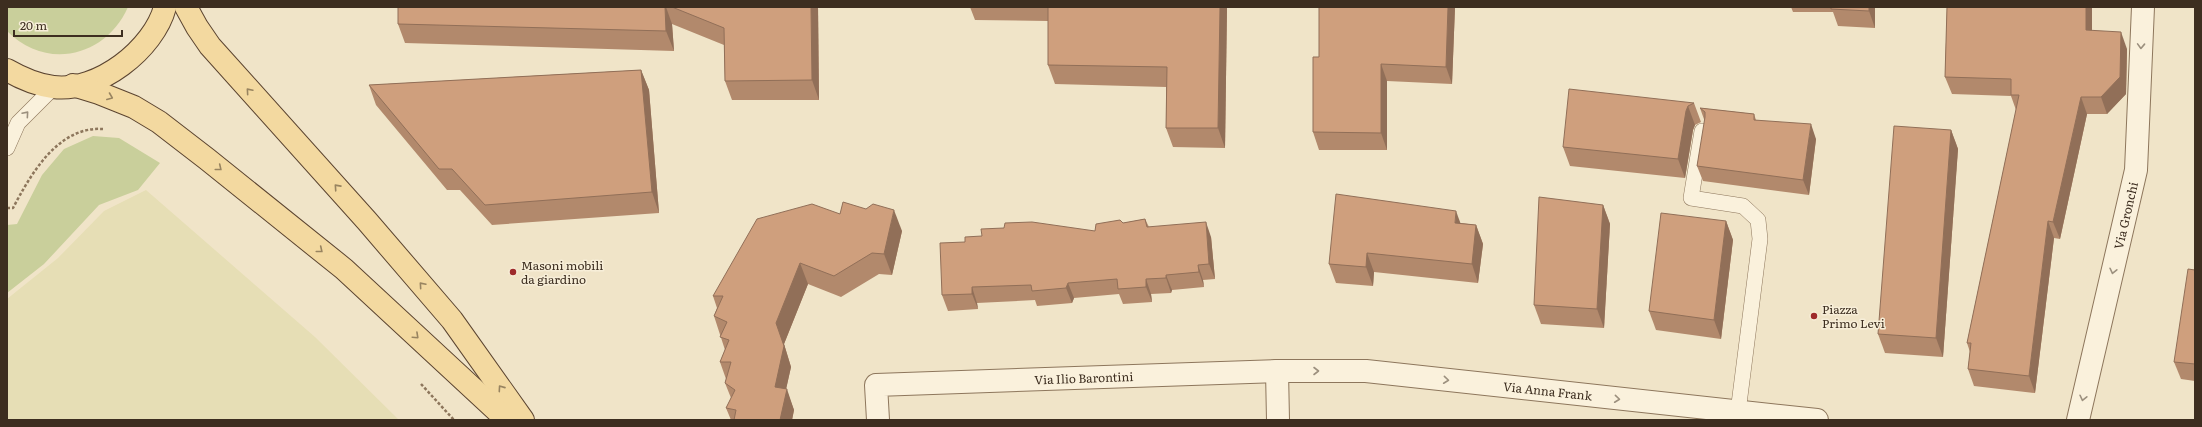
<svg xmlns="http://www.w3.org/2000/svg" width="2202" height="427" font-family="Literata,serif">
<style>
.farmland{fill:#e6deb5}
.green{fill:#c9cf9b}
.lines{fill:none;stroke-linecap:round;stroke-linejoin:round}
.service-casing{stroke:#8d765c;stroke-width:16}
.minor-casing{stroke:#8d765c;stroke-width:24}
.primary-casing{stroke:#5b4430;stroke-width:24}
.path{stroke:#8d765c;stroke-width:2.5;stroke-dasharray:3 2;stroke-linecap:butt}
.service{stroke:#faf1dc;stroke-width:15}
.minor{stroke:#faf1dc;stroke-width:22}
.primary{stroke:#f3d9a0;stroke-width:22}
.wall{fill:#b2896c}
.shaded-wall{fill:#916f58}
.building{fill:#cf9f7d;stroke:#916f58}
.oneway{stroke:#9c907e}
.oneway2{stroke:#988460}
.poi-dot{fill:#9e2a2b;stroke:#f7eed8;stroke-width:1.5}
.labels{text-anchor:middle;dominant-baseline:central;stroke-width:3;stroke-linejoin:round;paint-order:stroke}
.street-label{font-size:12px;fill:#3d2e20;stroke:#f7eed8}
.poi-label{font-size:12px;fill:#3d2e20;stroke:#f7eed8;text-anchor:start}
</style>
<rect width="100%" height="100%" fill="#f0e4c8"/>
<polygon class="farmland" points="146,190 315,337 399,420 7,420 7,299 58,258 104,211"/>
<g class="green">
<path d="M7,7H128C106,57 46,71 7,31Z"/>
<polygon points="93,136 119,138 160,163 138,190 99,205 44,264 7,293 7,225 17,224 42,175 64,149"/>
</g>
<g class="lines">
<g class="service-casing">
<g id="service">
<polyline points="1702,131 1691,198 1743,206 1758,220 1760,239 1738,412"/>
<polyline points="7,148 18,123 54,87"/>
</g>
</g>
<g class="minor-casing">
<g id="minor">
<polyline points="1277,371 1278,420"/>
<path id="s1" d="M878,420L876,385L1277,371H1366L1817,420"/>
<path id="s2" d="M2078,420L2136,170L2143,7"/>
</g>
</g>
<g class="primary-casing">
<g id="primary">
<polyline points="186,7 197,27 210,46 367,221 452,320 523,420"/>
<path d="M7,70C21,78 37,85 53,87C98,93 154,49 165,7"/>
<polyline points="73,85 99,93 134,107 159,122 207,159 344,269 507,420"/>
</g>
</g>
<g class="path">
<path d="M7,208H13C31,174 58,126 103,129"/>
<polyline points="421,384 454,420"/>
</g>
<use href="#service" class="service"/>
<use href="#minor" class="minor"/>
<use href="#primary" class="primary"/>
</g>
<g class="wall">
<polygon points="398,7 818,7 819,100 732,100 725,81 724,45 672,24 674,51 405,43 398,24"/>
<polygon points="970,7 1227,7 1225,148 1173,147 1166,128 1166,87 1055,84 1048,65 1048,21 975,20"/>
<polygon points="1455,7 1452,84 1387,81 1387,150 1319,150 1313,132 1319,57"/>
<polygon points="1791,7 1875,7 1875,28 1838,26 1833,12 1793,12"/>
<polygon points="1947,7 2092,7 2092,31 2127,49 2126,94 2107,114 2087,114 2060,239 2054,238 2035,393 1974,386 1968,369 1970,352 1967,343 2016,110 2011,96 1952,94 1945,77"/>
<polygon points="641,70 649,90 659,213 492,225 460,190 447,190 376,105 369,85"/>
<polygon points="1694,103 1701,122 1695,125 1693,130 1685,178 1570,166 1563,147"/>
<polygon points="1700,108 1754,114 1756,120 1816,139 1809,195 1703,181 1697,166 1705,122"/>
<polygon points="1951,130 1958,149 1943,357 1885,353 1878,334"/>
<polygon points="1603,205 1610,224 1604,328 1541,324 1534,305"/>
<polygon points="866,209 902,231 892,275 879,274 841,297 808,284 784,344 791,367 786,389 794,410 792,420 731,420 726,408 731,398 725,383 726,379 720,362 725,350 714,316 717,308 713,296 840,214"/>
<polygon points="1145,219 1149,227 1211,237 1215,279 1203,280 1204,287 1172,290 1171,293 1151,294 1152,302 1123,304 1119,294 1074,298 1072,303 1037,306 1035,300 977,303 978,309 948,311 942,295 965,242 1095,231 1123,223"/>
<polygon points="1726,221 1733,240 1721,339 1656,330 1649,311"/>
<polygon points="1461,223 1476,225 1483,244 1478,283 1374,272 1373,286 1336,283 1329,264"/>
<polygon points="2195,270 2195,381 2181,379 2174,362"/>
</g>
<g class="shaded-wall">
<polygon points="665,7 666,7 672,24 674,51 666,31"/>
<polygon points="811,7 818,7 819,100 812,80"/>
<polygon points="1220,7 1227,7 1225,148 1218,128"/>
<polygon points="1448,7 1455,7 1452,84 1446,67"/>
<polygon points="1869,7 1875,7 1875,28 1869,11"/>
<polygon points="2086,7 2092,7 2092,48 2086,30"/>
<polygon points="2121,32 2127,49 2126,94 2107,114 2101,97"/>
<polygon points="1381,64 1387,81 1387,150 1381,133"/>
<polygon points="641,70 649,90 659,213 652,192"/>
<polygon points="2081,97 2087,114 2060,239 2053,222"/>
<polygon points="1688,106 1695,125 1693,130 1685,178 1678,159 1686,111"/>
<polygon points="1811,124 1816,139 1809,195 1803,180"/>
<polygon points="1951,130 1958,149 1943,357 1936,338"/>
<polygon points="1603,205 1610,224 1604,328 1597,309"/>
<polygon points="894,210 902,231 892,275 884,254"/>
<polygon points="1456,211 1463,230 1455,223"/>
<polygon points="1726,221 1733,240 1721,339 1714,320"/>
<polygon points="2048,221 2054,238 2035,393 2029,376"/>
<polygon points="1206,222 1211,237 1215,279 1209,264"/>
<polygon points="1476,225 1483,244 1478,283 1472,264"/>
<polygon points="1367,253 1374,272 1373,286 1366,267"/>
<polygon points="800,263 808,284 784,344 791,367 785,394 787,389 794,410 792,420 780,420 775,387 776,323"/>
<polygon points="1198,265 1203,280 1204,287 1199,272"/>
<polygon points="1166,275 1172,290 1171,293 1166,278"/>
<polygon points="1146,279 1151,294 1152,302 1146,287"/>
<polygon points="1068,283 1074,298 1072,303 1066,288"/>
<polygon points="972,287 977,303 978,309 972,294"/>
</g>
<g class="building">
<polygon points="398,7 665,7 666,31 398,24"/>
<polygon points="672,7 811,7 812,80 725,81 724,28"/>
<polygon points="1048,7 1220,7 1218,128 1166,128 1167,67 1048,65"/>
<polygon points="1319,7 1448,7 1446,67 1381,64 1381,133 1313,132 1313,57 1319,57"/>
<polygon points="1831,7 1869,7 1869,11 1831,9"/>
<polygon points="1947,7 2086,7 2086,30 2121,32 2120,77 2101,97 2081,97 2053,222 2048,221 2029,376 1968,369 1971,343 1967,343 2019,95 2011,95 2011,79 1945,77"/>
<polygon points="641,70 652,192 485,205 452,169 439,169 369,85"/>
<polygon points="1569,89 1694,103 1688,106 1686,111 1678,159 1563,147"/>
<polygon points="1700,108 1754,114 1754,120 1811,124 1803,180 1697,166 1705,117 1705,112"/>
<polygon points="1894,126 1951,130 1936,338 1878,334"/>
<polygon points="1336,194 1456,211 1455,223 1476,225 1472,264 1367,253 1366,267 1329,264"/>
<polygon points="1539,197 1603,205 1597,309 1534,305"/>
<polygon points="843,202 866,209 873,204 894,210 884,254 872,253 834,276 800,263 776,323 784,346 775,387 787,389 780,420 734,420 736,410 726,408 735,390 725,383 731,362 720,362 729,340 720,337 727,322 714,316 723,296 713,296 757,219 812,204 840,214"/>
<polygon points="1661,213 1726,221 1714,320 1649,311"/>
<polygon points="1145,219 1147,227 1206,222 1209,264 1198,265 1199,272 1166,275 1166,278 1146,279 1146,287 1118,289 1117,279 1068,283 1066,288 1032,291 1031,285 972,287 972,294 942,295 940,243 965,242 965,237 982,236 981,229 1004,228 1005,223 1032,222 1095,231 1096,224 1120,220 1123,223"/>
<polygon points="2188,269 2195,270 2195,364 2174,362"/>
</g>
<defs><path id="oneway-chevron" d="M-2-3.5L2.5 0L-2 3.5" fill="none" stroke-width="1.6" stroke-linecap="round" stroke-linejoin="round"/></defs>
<g class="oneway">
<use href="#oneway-chevron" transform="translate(2141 46) rotate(92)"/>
<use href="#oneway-chevron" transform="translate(26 114) rotate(-49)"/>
<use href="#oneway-chevron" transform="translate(2113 271) rotate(103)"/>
<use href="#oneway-chevron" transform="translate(1316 371)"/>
<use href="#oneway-chevron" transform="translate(1446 380) rotate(6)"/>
<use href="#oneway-chevron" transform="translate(2083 398) rotate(103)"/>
<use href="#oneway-chevron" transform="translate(1617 399) rotate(6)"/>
</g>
<g class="oneway2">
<use href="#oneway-chevron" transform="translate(249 91) rotate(-131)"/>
<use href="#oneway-chevron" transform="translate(110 97) rotate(22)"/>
<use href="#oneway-chevron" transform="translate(219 168) rotate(39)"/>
<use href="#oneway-chevron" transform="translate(337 187) rotate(-132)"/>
<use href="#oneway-chevron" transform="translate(320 250) rotate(39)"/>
<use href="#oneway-chevron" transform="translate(422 285) rotate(-131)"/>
<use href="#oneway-chevron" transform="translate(416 336) rotate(43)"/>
<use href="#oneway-chevron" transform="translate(501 388) rotate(-125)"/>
</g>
<g class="poi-dot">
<circle cx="513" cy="272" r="4"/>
<circle cx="1814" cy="316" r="4"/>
</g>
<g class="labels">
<g class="street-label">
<text stroke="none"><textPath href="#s2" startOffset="210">Via Gronchi</textPath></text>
<text stroke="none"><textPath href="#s1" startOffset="243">Via Ilio Barontini</textPath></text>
<text stroke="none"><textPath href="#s1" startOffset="708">Via Anna Frank</textPath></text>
</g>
<g class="poi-label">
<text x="521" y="265">Masoni mobili<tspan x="521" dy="14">da giardino</tspan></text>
<text x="1822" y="309">Piazza<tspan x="1822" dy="14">Primo Levi</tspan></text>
</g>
</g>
<rect width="2202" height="427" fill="none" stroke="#3d2e20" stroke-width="16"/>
<path d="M14 30v6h108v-6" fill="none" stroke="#3d2e20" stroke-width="2"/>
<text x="20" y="30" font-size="12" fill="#3d2e20" stroke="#f7eed8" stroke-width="3" paint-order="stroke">20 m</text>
</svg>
